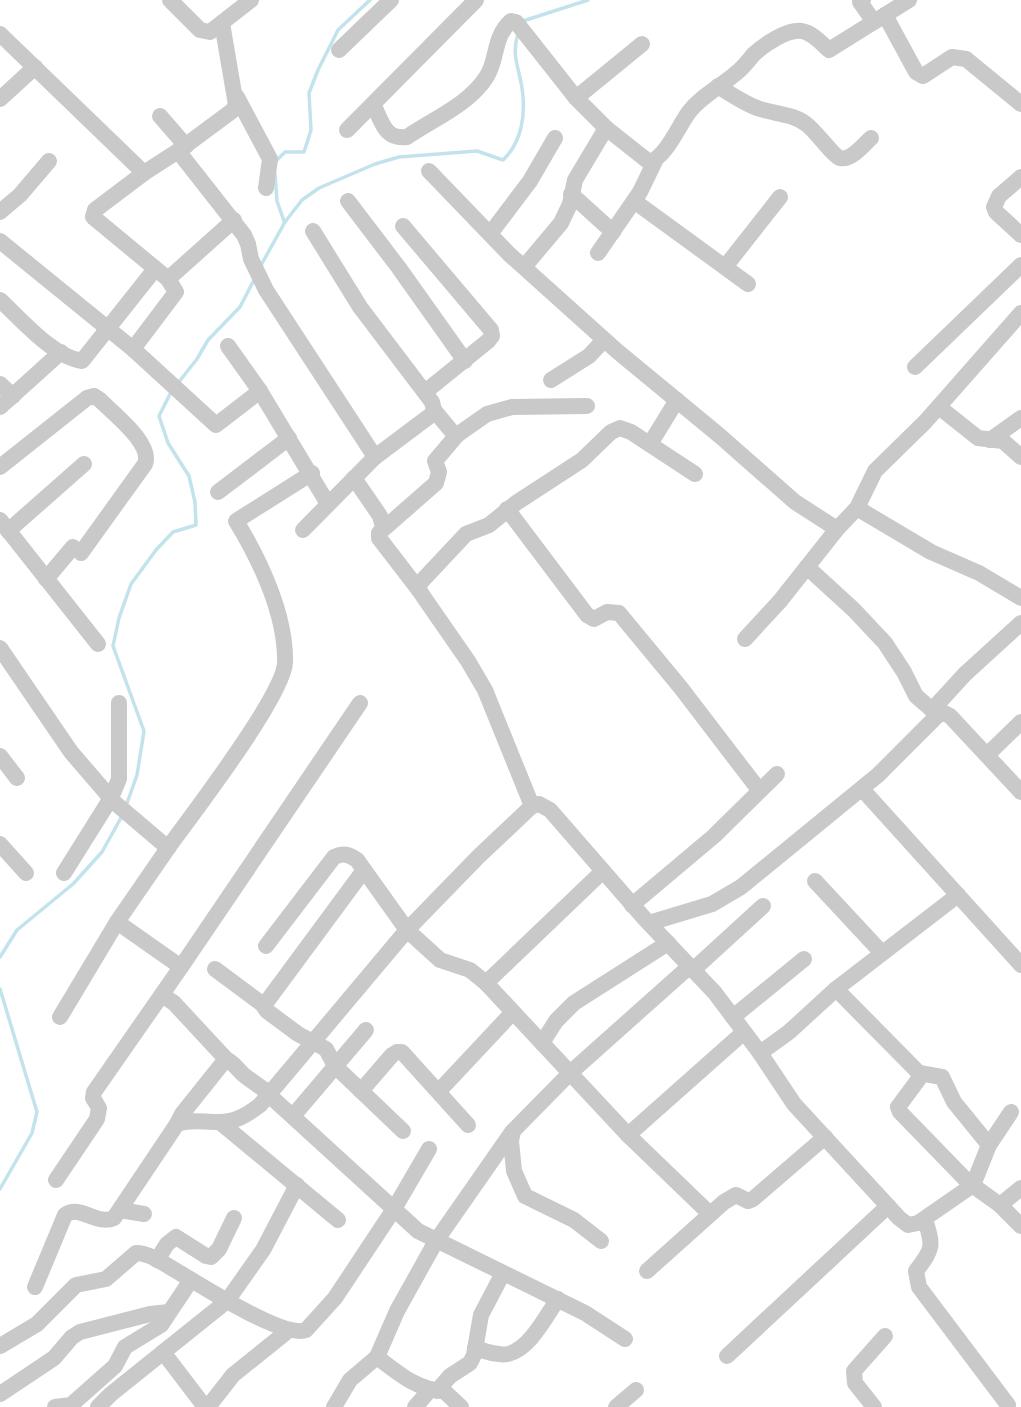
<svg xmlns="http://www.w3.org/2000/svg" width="1021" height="1407" font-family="Cabin,sans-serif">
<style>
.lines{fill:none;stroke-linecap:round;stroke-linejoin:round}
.stream{stroke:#c2e3ec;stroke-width:3.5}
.minor{stroke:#c9c9c9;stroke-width:16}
</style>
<rect width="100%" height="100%" fill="#fff"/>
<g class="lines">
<g class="stream">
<polyline points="523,21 588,0"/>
<polyline points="277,160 285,152 304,152 311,130 309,93 318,70 338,30 370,0"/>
<polyline points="275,174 277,201 284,221"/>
<path d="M260,267L285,222L302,200L319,188L375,164L399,157L477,151L503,160C522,142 526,114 522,88C519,68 511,54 518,34"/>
<polyline points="178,383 197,359 208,340 240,307 254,280"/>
<polyline points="126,806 137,775 144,731 113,646 119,618 131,584 156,550 173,532 196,525 195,502 189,476 168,443 159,416 171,392"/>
<polyline points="0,957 17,930 73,884 102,852 122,816"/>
<polyline points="0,989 37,1112 32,1133 0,1189"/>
</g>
<g class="minor">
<polyline points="170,0 200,30 210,32 251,0"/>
<polyline points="863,0 860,2 874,22"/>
<polyline points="885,15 916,72 923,76 952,57 966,59 1021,104"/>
<polyline points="0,34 144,173 178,151 232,111 236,105 222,23"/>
<polyline points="339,50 391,0"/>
<path d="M718,86C732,95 745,104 760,109C776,114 793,114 806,124C816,131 833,156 840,158C851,161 863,145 871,138"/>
<polyline points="237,97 270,159 266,188"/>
<polyline points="576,98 642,44"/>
<polyline points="0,99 35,67"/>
<path d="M373,104C382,121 384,140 407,137C433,119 470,104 487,76C498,58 493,37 511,21L516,22L576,98L606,128L649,162C665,159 679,125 689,112C701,96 720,87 735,74C743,68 748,61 754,54C765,44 787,29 802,31C813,33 821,43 829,50L909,0"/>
<polyline points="160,116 186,146"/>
<polyline points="347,130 476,0"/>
<polyline points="178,151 244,235 248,244 251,259 266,290 375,457 303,530"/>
<polyline points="429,171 509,254 617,351 720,436 795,502 837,529"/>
<polyline points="1021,177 999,196 994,207 996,212 1021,235"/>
<polyline points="571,194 613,232"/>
<polyline points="348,201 399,268 465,361"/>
<polyline points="634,201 748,284"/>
<polyline points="0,212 20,195 49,161"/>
<polyline points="403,226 491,330 492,336 488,341 425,392"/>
<polyline points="313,231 360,307 432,402 434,410 431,415 375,457"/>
<polyline points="490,234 530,181 555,138"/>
<polyline points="0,241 133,349 176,292 168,279 93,217 95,210 144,173"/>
<polyline points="598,253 640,192 655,161"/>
<polyline points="524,267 561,223 570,204 575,180 606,128"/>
<polyline points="725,267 780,197"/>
<polyline points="168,279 234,220"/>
<path d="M0,300C21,319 53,357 82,361L155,269"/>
<polyline points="133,349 216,425 260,391 228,346"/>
<polyline points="915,367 1021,265"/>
<polyline points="551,380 589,356 604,340"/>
<polyline points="0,384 13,396"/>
<polyline points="260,391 328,504"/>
<polyline points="0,407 61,352"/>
<polyline points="939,407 978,438 1003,441 1021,457"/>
<polyline points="434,410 453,433 457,435 487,414 512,407 587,406"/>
<polyline points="990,440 1021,418"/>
<polyline points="650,444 677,400"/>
<path d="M0,467L87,398L94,396L100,400C114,414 153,444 145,464L81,553"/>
<polyline points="354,478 380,516 383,527"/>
<polyline points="218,492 289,438"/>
<polyline points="857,508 931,552 979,573 1021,598"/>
<polyline points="507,509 587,615 594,619 607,612 619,613 681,688 759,790"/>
<polyline points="0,520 98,644"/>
<polyline points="8,531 84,464"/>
<polyline points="807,567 854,610 885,643 904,672 916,696 938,715"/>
<polyline points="46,579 73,547"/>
<polyline points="419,590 379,538 379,533 436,483 439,472 435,461 457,435"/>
<polyline points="745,639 780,601 837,529 857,508 875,471 925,422 1021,313"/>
<path d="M0,648L71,752L114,802L168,848C191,816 285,694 285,662C286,615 260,560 236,521L312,473"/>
<polyline points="932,710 965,674 1021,623"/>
<polyline points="987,755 1021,722"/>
<polyline points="0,756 17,778"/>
<polyline points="862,789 1021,965"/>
<polyline points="532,806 485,690 468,661 425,599 419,590 420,583 466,534 489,525 516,503 582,460 611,432 620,428 631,432 695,474"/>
<polyline points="0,844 26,873"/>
<polyline points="64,873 111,798 119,779 119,703"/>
<polyline points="815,881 882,953"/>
<polyline points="632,905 714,836 777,774"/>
<polyline points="117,922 181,967 360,703"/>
<polyline points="649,923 712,904 741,887 878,775 938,715 944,713 950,716 1021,792"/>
<path d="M266,946L334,857C343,853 349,854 357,860L407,930L440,960L470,970L486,983L628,1135L710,1214"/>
<polyline points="215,969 262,1004 267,1011 298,1034 326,1049 335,1066 403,1131"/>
<polyline points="693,970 763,906"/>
<polyline points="486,983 603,871"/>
<polyline points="836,989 919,1073 918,1080 898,1107 900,1112 968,1182 1000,1205 1021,1226"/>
<path d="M162,995L174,1003L226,1059C234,1063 238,1070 245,1076C252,1081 259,1086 266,1091L271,1090L269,1095L418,1231L585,1313L625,1339"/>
<polyline points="268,1000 364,870"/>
<polyline points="60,1017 117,922 168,848"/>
<polyline points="733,1017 804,959"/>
<polyline points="542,1043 556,1021 574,1003 668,943"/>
<polyline points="760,1053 789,1032 836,989 958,895"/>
<polyline points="919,1073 942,1077 954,1102 989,1145"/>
<polyline points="361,1091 392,1055 397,1052 402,1052 468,1125"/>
<polyline points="439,1091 513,1012"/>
<polyline points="293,1116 366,1030"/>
<polyline points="221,1123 338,1220"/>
<polyline points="177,1124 182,1114 226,1059"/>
<polyline points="628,1135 744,1032"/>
<polyline points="56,1180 97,1119 99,1108 93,1098 94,1092 181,967"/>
<polyline points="1000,1205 1021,1188"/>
<polyline points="120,1210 144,1214"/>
<path d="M925,1219C933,1246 934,1248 916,1271L919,1287L1008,1405"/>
<polyline points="601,1241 574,1220 525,1196 514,1171 511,1141 513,1131 570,1073 690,966"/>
<polyline points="157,1260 167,1244 176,1237 206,1256 211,1257 219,1249 234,1218"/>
<polyline points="647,1271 724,1202 736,1195 748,1201 753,1199 825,1137"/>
<path d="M35,1287L65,1215C80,1204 97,1226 114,1218L177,1124C190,1119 203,1122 217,1122C234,1123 247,1115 260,1105L407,930L478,857L532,806L539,804L550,810L644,918L715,993L760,1053L794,1104L899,1218L908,1225L918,1223L973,1185L989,1145L1011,1112"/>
<path d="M0,1346L37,1324L76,1285L106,1279L136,1253C151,1253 167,1266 180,1273C202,1286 284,1339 306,1330L335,1298L394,1209L429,1149"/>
<path d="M475,1348C485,1351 497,1356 508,1354C530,1349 546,1316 558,1299"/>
<polyline points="163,1352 205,1407"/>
<polyline points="727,1356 888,1206"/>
<path d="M377,1357C398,1373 417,1390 444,1391L461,1407"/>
<polyline points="437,1391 450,1376 470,1363 474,1355 481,1315 503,1273"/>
<polyline points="0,1394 54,1358 72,1337 80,1332 150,1314 169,1312"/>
<polyline points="55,1407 71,1405 115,1366 125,1347 161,1325 191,1280"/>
<polyline points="98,1407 111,1394 227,1301 263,1250 297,1185"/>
<polyline points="208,1407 233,1375 289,1330"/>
<polyline points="334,1407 350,1380 377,1357 397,1311 436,1241 512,1132"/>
<polyline points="415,1407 429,1391"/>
<polyline points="616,1407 636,1390"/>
<polyline points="874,1407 855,1383 854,1371 885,1336"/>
</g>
</g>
</svg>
